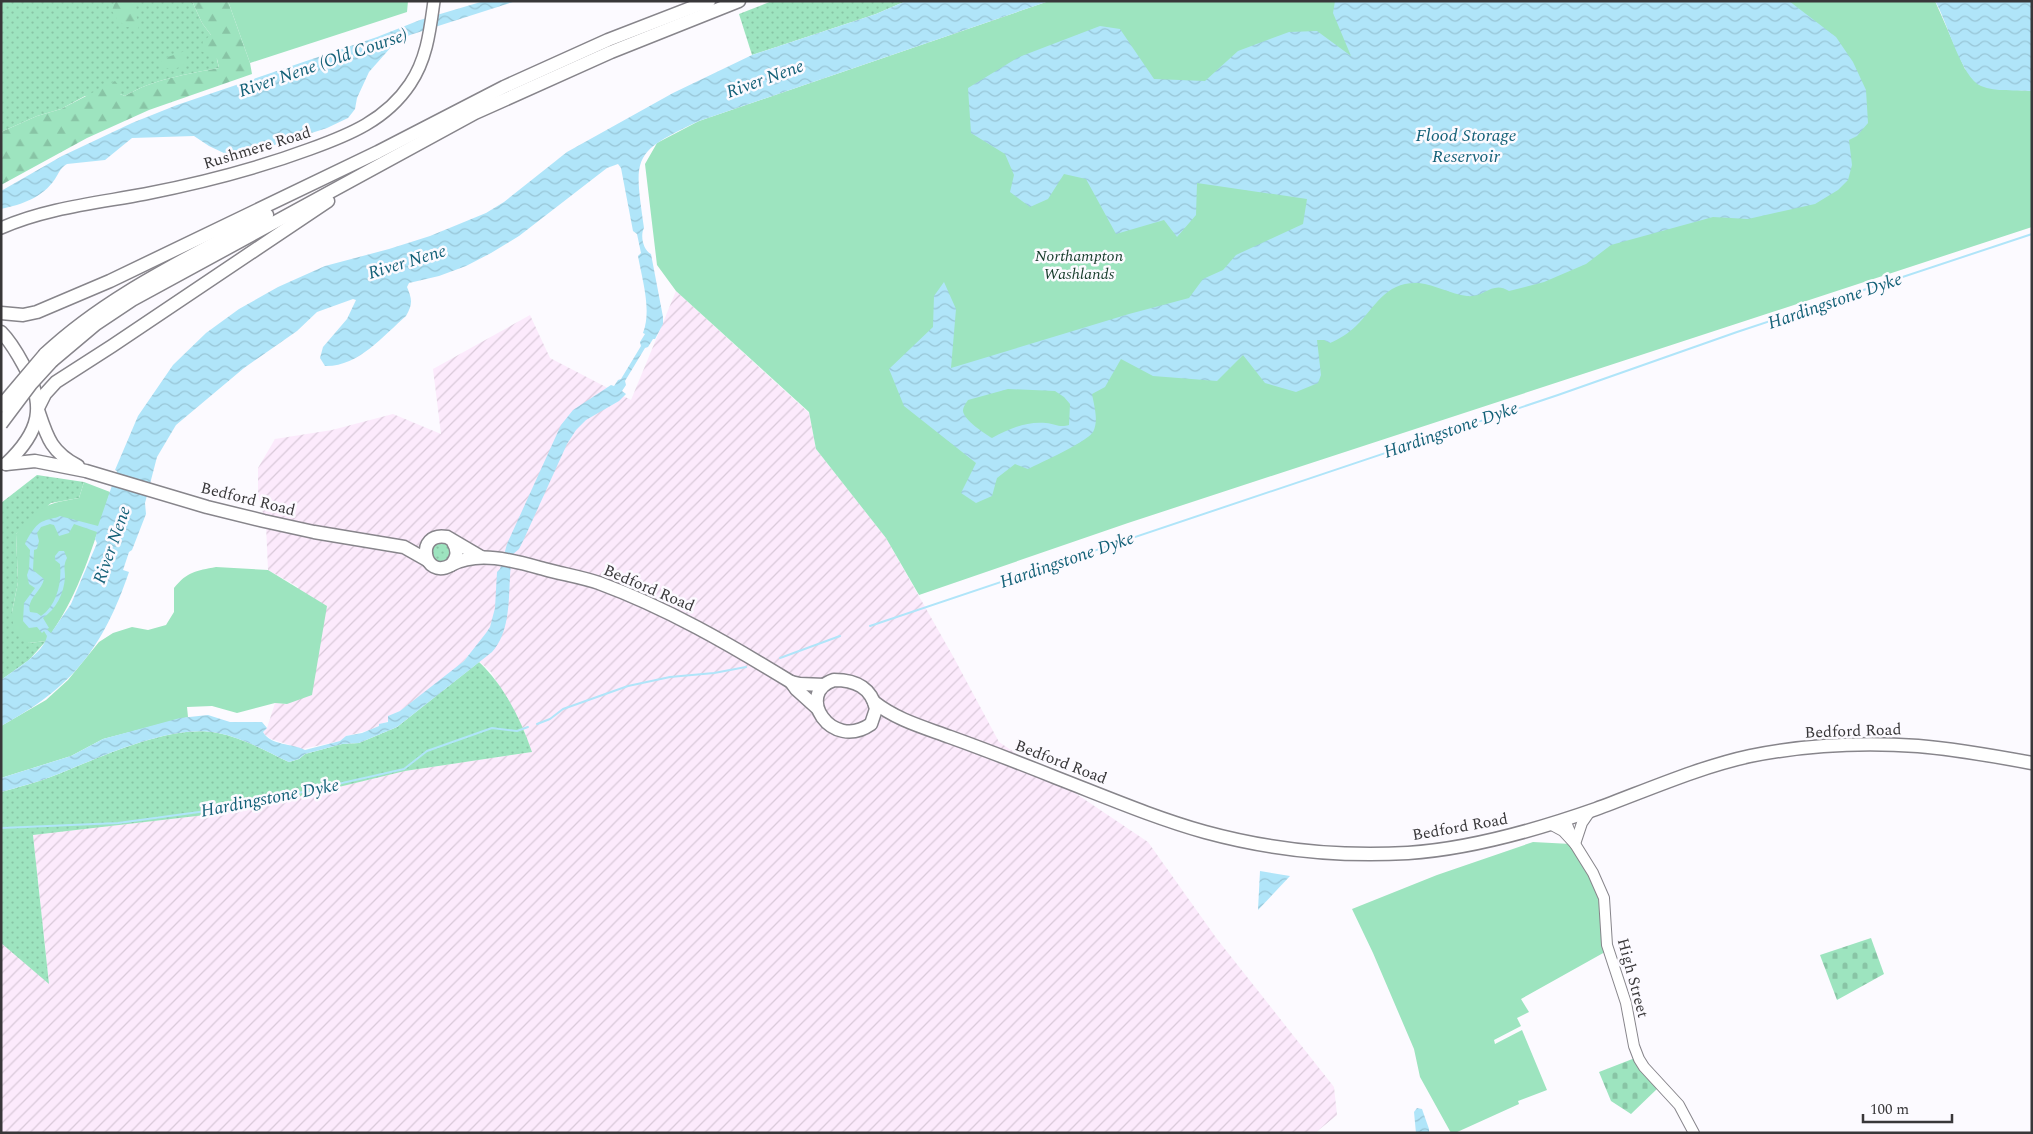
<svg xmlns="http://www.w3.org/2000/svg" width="2033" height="1134" font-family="Spectral,serif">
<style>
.industrial{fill:url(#industrial-furrows)}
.grass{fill:url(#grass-dots)}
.forest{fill:url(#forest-firs)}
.cemetery{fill:url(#cemetery-stones)}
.park{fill:#9de4bf}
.water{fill:url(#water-waves);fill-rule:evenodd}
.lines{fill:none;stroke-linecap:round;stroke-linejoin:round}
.stream{stroke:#b0e5f9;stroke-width:2}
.secondary-casing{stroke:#87858b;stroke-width:12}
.primary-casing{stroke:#87858b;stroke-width:14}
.highway-casing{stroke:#87858b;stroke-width:15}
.secondary{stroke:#fff;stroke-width:10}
.primary{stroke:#fff;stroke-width:11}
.highway{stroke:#fff;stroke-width:12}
.highway-bridge-casing{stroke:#87858b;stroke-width:15;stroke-linecap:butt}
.highway-bridge{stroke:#fff;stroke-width:12}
.labels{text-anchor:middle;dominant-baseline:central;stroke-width:5;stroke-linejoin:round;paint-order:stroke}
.street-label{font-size:16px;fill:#383739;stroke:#fcfaff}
.park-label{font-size:16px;font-style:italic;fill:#173c2b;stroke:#fcfaff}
.water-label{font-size:18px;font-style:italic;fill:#146178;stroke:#fcfaff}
</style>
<defs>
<pattern id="industrial-furrows" width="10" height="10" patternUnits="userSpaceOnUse" patternTransform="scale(1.25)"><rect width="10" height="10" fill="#fceafc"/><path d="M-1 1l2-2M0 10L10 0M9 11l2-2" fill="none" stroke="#d9c9d9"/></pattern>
<pattern id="grass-dots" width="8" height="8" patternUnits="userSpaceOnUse" patternTransform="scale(1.25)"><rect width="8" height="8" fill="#9de4bf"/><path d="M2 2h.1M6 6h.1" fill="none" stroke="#88c4a5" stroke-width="1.8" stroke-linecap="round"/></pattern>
<pattern id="forest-firs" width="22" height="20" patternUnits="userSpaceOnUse" patternTransform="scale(1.25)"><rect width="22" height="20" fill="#9de4bf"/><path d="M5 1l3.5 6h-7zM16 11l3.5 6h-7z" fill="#88c4a5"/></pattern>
<pattern id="cemetery-stones" width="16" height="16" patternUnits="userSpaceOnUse" patternTransform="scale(1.25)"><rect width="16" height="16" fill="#9de4bf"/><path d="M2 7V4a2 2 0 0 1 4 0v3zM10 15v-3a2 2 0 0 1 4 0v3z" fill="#88c4a5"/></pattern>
<pattern id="water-waves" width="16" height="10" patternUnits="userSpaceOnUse" patternTransform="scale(1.25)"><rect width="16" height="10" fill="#b0e5f9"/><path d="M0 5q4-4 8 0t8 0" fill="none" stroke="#98c5d6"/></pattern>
</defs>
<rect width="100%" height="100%" fill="#fcfaff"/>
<polygon class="industrial" points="676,291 809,413 816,449 886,538 954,658 999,742 1148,842 1217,939 1334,1087 1337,1115 1315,1133 1,1133 1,943 49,983 33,835 240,811 405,771 532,752 525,733 513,710 491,672 470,653 464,661 444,679 400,711 388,716 388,721 370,730 346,736 340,741 302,749 271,739 264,734 263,732 267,728 275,703 287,704 298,587 268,570 266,525 258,494 258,468 275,439 332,430 393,414 441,434 433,369 530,315 550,358 631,400"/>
<g class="grass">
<path d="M1,1H192L202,23L211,35L219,68C188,74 153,79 125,96L120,94L85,96L61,109L37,116L1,132Z"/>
<polygon points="772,1 906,1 876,14 752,55 739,14"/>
<polygon points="37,475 84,482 79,498 51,503 16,534 18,582 12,612 29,643 46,641 29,660 1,680 1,503"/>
<polygon points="446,541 453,549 447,563 433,561 430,548 432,544"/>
<path d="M479,662C504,685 521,720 532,752L405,771L240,811L33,835L49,984L1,943V792C18,787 36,783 53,776C97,759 170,723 218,733C243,738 266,751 289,762L299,759L305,754L342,744L359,743L397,727Z"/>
</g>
<g class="forest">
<polygon points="115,1 138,1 134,8 139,26 137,31 131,27 126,27 117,19 112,11"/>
<path d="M192,1H228L250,63L252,74L149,110L87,138L1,185V132L37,116L61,109L115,81L120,87V94L125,96C153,79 188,74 219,68L217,59L201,51L203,41L211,35L202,23Z"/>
<path d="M185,51C192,68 172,72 160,66L162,59Z"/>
</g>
<g class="cemetery">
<polygon points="1871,938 1884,974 1837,1000 1820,955"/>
<polygon points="1635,1058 1639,1069 1658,1088 1631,1114 1611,1101 1599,1072"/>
</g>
<g class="park">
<polygon points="228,1 408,1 407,12 250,63"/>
<polygon points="1049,1 1935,1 1965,69 2002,89 2032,91 2032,227 1128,523 919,595 886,538 816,449 809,412 676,291 657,265 645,164 657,143 699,121"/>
<path d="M84,482L110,492C94,544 79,596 46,641L29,643L14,633L12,612L18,582L16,534C38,506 45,504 79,498Z"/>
<path d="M216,567L268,570L327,606L312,695L287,704L275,703L237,713L212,706L187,707L188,717L103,739L71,756L1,778V726L46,700L68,680L99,642L113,633L132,627L148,630L166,625L174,612V588C188,571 196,571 216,567Z"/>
<path d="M1533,842L1571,844C1581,861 1595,878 1598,897C1602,916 1599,934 1605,952L1521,999L1529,1012L1517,1018L1521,1026L1494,1040L1495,1044L1522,1030L1547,1090L1518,1101L1519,1104L1455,1133H1451L1420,1077L1414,1049L1373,953L1352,909L1437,875Z"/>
</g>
<g class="water">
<path d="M484,1H516L410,35L392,46L369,72L357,98L355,109L352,113L348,118L327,128L271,146L226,154L209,146L194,136L132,138L105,160L67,164C60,168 59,173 55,179C42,198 23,204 1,209V191L62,156L132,123L177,105L377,37L420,20Z"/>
<path d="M906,1H1049L699,121C631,153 634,156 644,228C640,235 643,250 651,254L663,317V324L655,339H653L648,347L645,348L625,381L626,385L622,391L626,394L619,401L586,420L576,430L567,444L524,539L519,549L512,555C507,585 514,628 492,652L397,727L359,743L342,744L305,754L299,759L289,762C266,751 243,738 218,733C170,723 97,759 53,776C36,783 18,787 1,792V778L71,756L103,739L180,718L208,715L230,722H262L267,728L263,732C271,746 292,743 305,750L340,741L346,736L362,733L379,726V724L388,722V716L400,711L464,661L486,633L490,627L495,608L497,572L500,569L507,544L561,425L573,410L611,385L614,386L618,380L621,379L641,346L640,342L645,334L643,333C652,310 642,279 638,256L641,253L637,234L633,231L621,168L618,164L607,168L519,236L491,253L466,266L439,276L409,283L407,287C412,299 413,304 406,316C383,336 358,367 325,366L320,358L323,347L347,319L356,300L353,299L317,312L297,331L244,368L176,425L157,457L145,503L146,514L132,550L129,552L123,570L129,572C103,648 72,688 1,726V680C14,670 44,653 47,636L44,631L42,633L37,627L29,628L23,621L24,603L35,588L29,584L27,575L29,569L30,550L25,544C28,537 36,523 44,521C50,518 54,519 60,516L98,526L117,471L115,470L138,416L173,365L206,333L239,309L278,287L325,266L389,249L430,236L486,213L504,202L567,152L673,93L752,55L876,14ZM50,524L54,525L59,536L69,533L74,524L97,532L95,539L97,543L71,604L51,633L47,629L49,628L43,618C56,609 64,594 65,577C65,570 63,565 67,558L64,551H59L55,556V560L60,564C62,582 57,605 41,616L37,613L30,612C26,599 42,591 44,579L33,570L34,550L37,549L39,541L37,533L41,527Z"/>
<path d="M1335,1H1789L1836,37L1853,62L1866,90L1868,123L1857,136L1849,140L1852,165L1848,180L1838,190L1815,204L1748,219L1713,217L1611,245L1586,264L1544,282L1509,291C1492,280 1485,298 1467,296C1451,294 1435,285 1419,283C1386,281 1376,306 1356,326C1349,333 1339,339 1330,343L1324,340H1317L1321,375L1318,383L1296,392L1265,383L1243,355L1217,381L1153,376L1121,359L1105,387L1092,394C1094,405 1099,421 1093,432C1087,442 1040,463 1028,469L1015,464L997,478L992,496L976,503L961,493L976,463L904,406L889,369L933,327L934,296L944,282L956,309L951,368L1129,314L1189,298L1203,279L1223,270L1236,255L1303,224L1307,199L1197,183L1196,215L1177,237L1164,220L1116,234L1086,179L1064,174L1048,199L1030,207L1010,192L1014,175L1005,154L971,133L968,88L1019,57L1100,26L1120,29L1154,79L1205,81L1238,51L1289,32L1317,31L1351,56L1333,13ZM1008,389L1055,391L1064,397L1070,404L1069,425C1060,428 1055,424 1046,423C1026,421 1009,429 992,438C985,434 964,420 963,411C963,407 966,403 968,400Z"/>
<path d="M1935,1H2032V91C2016,90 1996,92 1981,86C1961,78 1947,20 1935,1Z"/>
<polygon points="1260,871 1290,876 1258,910"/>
<polygon points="1417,1108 1422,1109 1429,1129 1429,1133 1416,1133 1414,1112"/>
</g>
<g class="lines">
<g class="stream">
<polyline points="870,626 1558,395 1737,332 2032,234"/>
<polyline points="780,658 840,636"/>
<polyline points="537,724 550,719 563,709 628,686 670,677 714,673 746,667"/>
<polyline points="1,828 118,823 236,807 404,769 427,751 492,728 517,731 528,727"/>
</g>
<g class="secondary-casing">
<g id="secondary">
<polyline points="1565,820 1575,844 1593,873 1604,898 1607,945 1626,1003 1634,1046 1639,1059 1644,1067 1679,1105 1694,1133"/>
<polyline points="1550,824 1563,831 1575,844 1582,823 1591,810"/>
</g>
</g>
<g class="primary-casing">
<path id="primary" d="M1,228C46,208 97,203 145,194C201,183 256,169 310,149C349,135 386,120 410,84C427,59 430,30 434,1"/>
</g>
<g class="highway-casing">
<g id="highway">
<polyline points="1,313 23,315 37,312 110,281 378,152 504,87 608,40 709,1"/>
<path d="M1,332C10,341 17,353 23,364C47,406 40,432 6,464"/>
<path d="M45,354C109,294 191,257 267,215"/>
<polyline points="52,361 96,324 132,300 475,113 611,52 739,1"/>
<polyline points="38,408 45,394 56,382 112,346 328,201"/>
<path d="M38,410C47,437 51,452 78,466"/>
<polyline points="6,464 35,461 86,471 207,507 264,521 314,532 404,547 427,560"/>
<path d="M453,542C458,550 458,557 451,565C423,581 414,531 447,537L481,557"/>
<path d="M451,565C479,550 515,561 544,569C562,574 581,577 599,583C667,608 729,644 791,682L800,684L824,685"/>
<path d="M834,680C855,680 871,687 876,709L871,724C831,752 794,693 834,680Z"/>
<polyline points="791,682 796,689 817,708"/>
<path d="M874,702C897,720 923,727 950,737C986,750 1022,764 1057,778C1106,797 1155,818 1205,832C1271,850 1340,857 1408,853C1469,849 1539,829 1596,809C1645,791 1699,767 1750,756C1805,745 1863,742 1918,746C1956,749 1994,756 2032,763"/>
</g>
</g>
<use href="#secondary" class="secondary"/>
<use href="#primary" class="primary"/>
<use href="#highway" class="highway"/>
<g class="highway-bridge-casing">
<g id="highway-bridge">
<polyline points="1,406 45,354"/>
<polyline points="1,424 31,384 52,361"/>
</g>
</g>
<use href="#highway-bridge" class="highway-bridge"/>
</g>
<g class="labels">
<g class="street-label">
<text transform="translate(257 148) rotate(-17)">Rushmere Road</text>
<text transform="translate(248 499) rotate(14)">Bedford Road</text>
<text transform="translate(649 588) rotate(23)">Bedford Road</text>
<text transform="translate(1853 731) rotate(-2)">Bedford Road</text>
<text transform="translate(1061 762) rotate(21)">Bedford Road</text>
<text transform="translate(1460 827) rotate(-10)">Bedford Road</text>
<text transform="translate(1633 978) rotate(75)">High Street</text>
</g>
<g class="park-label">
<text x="1079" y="256">Northampton<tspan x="1079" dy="18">Washlands</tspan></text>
</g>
<g class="water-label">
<text transform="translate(323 63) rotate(-19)">River Nene (Old Course)</text>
<text transform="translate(765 79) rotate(-20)">River Nene</text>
<text x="1466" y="135">Flood Storage<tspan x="1466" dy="21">Reservoir</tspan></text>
<text transform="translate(407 262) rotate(-17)">River Nene</text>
<text transform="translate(1835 301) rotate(-19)">Hardingstone Dyke</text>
<text transform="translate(1451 430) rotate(-19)">Hardingstone Dyke</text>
<text transform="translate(112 545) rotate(-71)">River Nene</text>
<text transform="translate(1067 560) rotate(-19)">Hardingstone Dyke</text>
<text transform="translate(270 798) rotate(-11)">Hardingstone Dyke</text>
</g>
</g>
<rect width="2033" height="1134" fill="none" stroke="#383739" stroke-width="5"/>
<path d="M1863 1114v8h89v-8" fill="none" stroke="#383739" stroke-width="2.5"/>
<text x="1870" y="1114" font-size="15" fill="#383739" stroke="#fcfaff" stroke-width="4" paint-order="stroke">100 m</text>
</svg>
